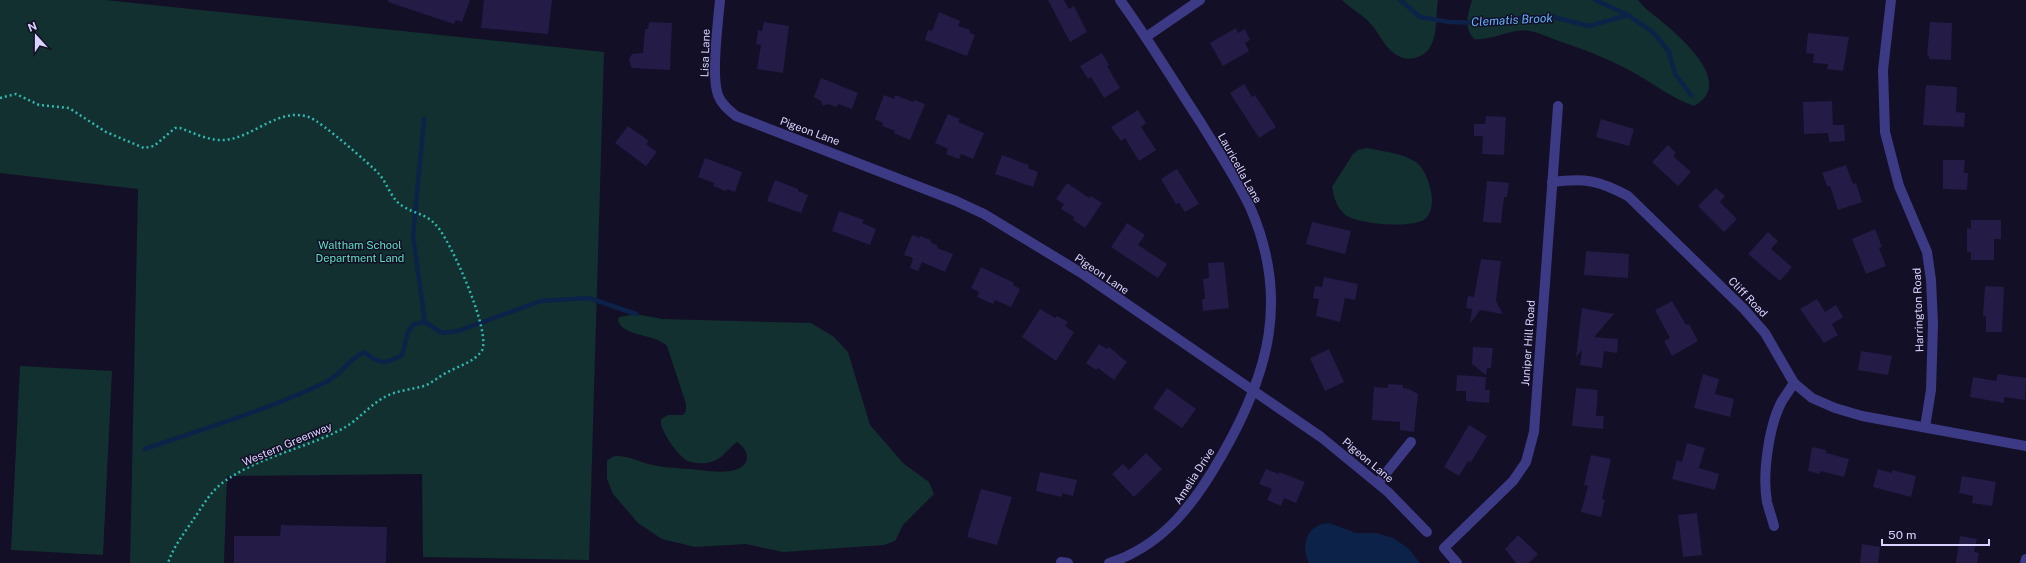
<svg xmlns="http://www.w3.org/2000/svg" width="2026" height="563" font-family="'Public Sans',sans-serif">
<style>
.green{fill:#12302f}
.water{fill:#0c2248}
.lines{fill:none;stroke-linecap:round;stroke-linejoin:round}
.stream{stroke:#0c2248;stroke-width:4.5}
.building{fill:#241b47}
.path{stroke:#2fb8b0;stroke-width:2.5;stroke-dasharray:2 3;stroke-linecap:butt}
.minor{stroke:#3d3a85;stroke-width:10}
.labels{text-anchor:middle;dominant-baseline:central;stroke-width:3;stroke-linejoin:round;paint-order:stroke}
.street-label{font-size:11px;fill:#d9d4ff;stroke:#130f26}
.park-label{font-size:11px;fill:#5fe0c0;stroke:#130f26}
.water-label{font-size:12px;font-style:italic;fill:#62b6ff;stroke:#130f26}
</style>
<rect width="100%" height="100%" fill="#130f26"/>
<g class="green">
<polygon points="0,0 105,0 604,52 589,560 423,557 422,474 227,476 224,563 130,563 138,189 0,173"/>
<path d="M1342,0H1438C1435,20 1440,52 1415,58C1409,60 1401,58 1395,54C1384,47 1379,32 1370,23C1363,15 1351,9 1342,0Z"/>
<path d="M1472,0H1638L1645,8C1666,25 1741,80 1694,106C1672,98 1658,87 1638,75C1614,61 1586,50 1559,41C1550,38 1540,33 1530,31C1510,28 1493,41 1474,39C1463,27 1468,14 1472,0Z"/>
<path d="M1366,148C1382,151 1402,153 1416,162C1428,171 1440,207 1425,219C1412,229 1361,224 1347,216C1337,209 1334,198 1332,187L1353,154L1358,150Z"/>
<path d="M636,314L662,319L811,323L834,337L848,352L870,425L904,464L929,482L934,494L903,525L895,541L884,545L783,552L746,544L695,547L662,539L638,523L613,494L607,479V461C610,458 613,456 617,456C630,456 641,463 653,465C665,468 677,468 690,469C703,470 746,479 747,457C747,450 742,446 737,442C727,449 723,459 711,462C704,464 692,464 686,460C677,454 659,430 661,419L668,415H683L686,411V404L667,346C654,333 626,338 618,321L619,317Z"/>
<polygon points="20,366 112,371 103,555 11,550"/>
</g>
<path class="water" d="M1329,523L1356,533H1376L1393,538L1408,548L1420,563H1309C1300,545 1307,524 1329,523Z"/>
<g class="lines">
<g class="stream">
<polyline points="1400,0 1420,17 1449,22 1482,23 1515,18 1553,17 1589,26 1628,15 1654,33 1669,52 1675,74 1691,95"/>
<polyline points="1595,0 1628,15"/>
<polyline points="424,119 413,236 425,322"/>
<path d="M145,449C206,428 268,410 326,382C342,374 349,359 364,352C379,364 385,365 402,355L408,332L414,324L425,322L442,333L458,331L541,301L589,298L636,314"/>
</g>
</g>
<g class="building">
<polygon points="388,0 470,0 462,22 456,20 454,24 388,2"/>
<polygon points="484,0 552,0 548,34 481,28"/>
<polygon points="1048,0 1064,0 1069,9 1074,6 1087,32 1070,42"/>
<polygon points="939,12 960,21 958,26 970,30 970,33 975,35 967,56 925,40 928,30 932,31"/>
<polygon points="649,22 672,23 670,70 632,68 630,64 629,59 632,54 643,53 645,29 648,29"/>
<polygon points="764,22 789,26 783,73 757,69 761,45 756,44 758,30 762,31"/>
<polygon points="1930,22 1952,23 1951,60 1929,59 1929,56 1927,55"/>
<polygon points="1236,28 1238,33 1245,29 1250,40 1245,43 1249,51 1223,66 1210,43"/>
<polygon points="1808,33 1849,37 1843,71 1827,69 1828,64 1813,63 1814,54 1806,53"/>
<polygon points="1102,53 1109,65 1107,66 1120,88 1104,98 1091,77 1088,79 1080,66"/>
<polygon points="821,78 858,93 852,109 838,104 837,107 828,104 823,106 821,101 814,97"/>
<polygon points="1244,84 1252,97 1255,95 1276,127 1259,138 1230,93"/>
<polygon points="1926,85 1957,87 1956,112 1965,113 1964,127 1923,125"/>
<polygon points="884,95 894,99 895,95 913,102 914,100 925,104 910,140 894,133 895,131 882,126 883,123 875,119"/>
<polygon points="1832,101 1833,125 1844,125 1845,141 1829,142 1828,133 1804,134 1803,102"/>
<polygon points="1138,110 1146,123 1141,127 1156,150 1139,161 1125,138 1121,141 1111,127"/>
<polygon points="948,114 960,119 958,122 984,133 973,159 961,154 959,159 946,154 948,149 935,143"/>
<polygon points="1486,116 1506,117 1504,155 1482,154 1483,136 1474,136 1474,124 1485,124"/>
<polygon points="1601,119 1634,129 1629,146 1596,137"/>
<polygon points="628,126 649,141 646,144 657,152 646,166 615,143"/>
<polygon points="1668,145 1676,153 1673,156 1691,172 1678,186 1652,162"/>
<polygon points="1002,155 1029,165 1028,168 1038,172 1033,187 995,174"/>
<polygon points="705,158 742,172 735,192 727,189 726,191 713,186 714,183 698,177"/>
<polygon points="1943,160 1965,160 1964,173 1968,173 1967,190 1943,189"/>
<polygon points="1846,165 1853,184 1856,183 1862,202 1838,210 1830,186 1827,186 1822,173"/>
<polygon points="1177,169 1199,204 1185,212 1179,203 1176,204 1161,179"/>
<polygon points="775,180 798,189 798,191 808,195 801,213 767,201"/>
<polygon points="1487,181 1509,183 1507,197 1504,197 1501,223 1483,222"/>
<polygon points="1067,183 1089,198 1091,196 1102,203 1085,228 1073,220 1074,217 1061,209 1064,204 1056,199"/>
<polygon points="1716,188 1725,196 1720,202 1737,219 1724,232 1698,206"/>
<polygon points="839,211 864,220 862,223 876,229 870,245 832,231"/>
<polygon points="1971,220 2001,220 2001,239 1994,239 1994,260 1971,260 1971,252 1967,252 1967,228 1971,229"/>
<polygon points="1312,222 1351,231 1345,254 1306,244"/>
<polygon points="1127,223 1145,235 1138,245 1167,264 1158,278 1111,247"/>
<polygon points="1875,229 1882,247 1879,248 1886,266 1866,274 1852,239"/>
<polygon points="1768,232 1778,241 1771,249 1792,267 1780,281 1748,254"/>
<polygon points="912,235 920,238 920,236 931,240 930,242 938,246 937,248 953,254 945,272 922,262 918,271 910,268 913,258 904,255"/>
<polygon points="1586,251 1629,254 1628,278 1584,275"/>
<polygon points="1481,259 1501,261 1496,301 1503,314 1480,310 1470,324 1472,309 1466,308 1468,296 1474,297"/>
<polygon points="1224,262 1229,308 1203,311 1202,299 1205,299 1203,279 1209,278 1208,263"/>
<polygon points="981,267 1014,283 1013,285 1020,289 1011,307 995,300 993,304 977,297 979,292 971,288"/>
<polygon points="1324,277 1358,284 1355,300 1345,298 1340,322 1316,316 1319,299 1313,298 1315,286 1322,287"/>
<polygon points="1985,286 2004,287 2002,332 1986,332 1986,316 1983,316"/>
<polygon points="1817,299 1825,312 1836,305 1843,317 1832,324 1838,335 1824,343 1800,309"/>
<polygon points="1672,301 1686,325 1689,324 1698,341 1672,356 1664,341 1670,338 1655,310"/>
<polygon points="1582,308 1614,314 1594,337 1618,339 1617,353 1604,351 1602,368 1580,365 1582,350 1576,357"/>
<polygon points="1040,309 1055,318 1057,316 1068,322 1065,326 1074,332 1056,361 1022,337"/>
<polygon points="1099,344 1107,349 1109,347 1127,362 1114,380 1098,368 1096,370 1086,363"/>
<polygon points="1473,347 1493,348 1491,368 1487,368 1486,375 1472,364"/>
<polygon points="1329,349 1344,382 1325,391 1310,358"/>
<polygon points="1861,351 1892,356 1888,375 1858,370"/>
<polygon points="1703,374 1719,379 1715,394 1734,399 1730,417 1694,408"/>
<polygon points="1998,374 2026,378 2025,400 2004,397 2004,403 1970,397 1973,377 1996,381"/>
<polygon points="1457,375 1486,377 1485,390 1490,390 1489,403 1466,401 1466,391 1456,391"/>
<polygon points="1388,384 1403,385 1403,388 1409,389 1418,394 1414,432 1400,430 1400,422 1372,420 1374,387 1388,388"/>
<polygon points="1167,388 1196,409 1182,428 1153,408"/>
<polygon points="1576,388 1598,390 1596,416 1604,416 1603,429 1572,426"/>
<polygon points="1469,425 1487,436 1471,462 1468,461 1459,476 1444,467"/>
<polygon points="1687,443 1705,448 1699,468 1719,474 1715,490 1672,479 1677,460 1682,462"/>
<polygon points="1812,447 1826,450 1826,453 1849,459 1844,477 1820,471 1820,474 1808,471"/>
<polygon points="1146,453 1162,469 1134,497 1112,474 1123,464 1129,470"/>
<polygon points="1591,455 1611,459 1602,499 1605,500 1601,517 1581,512 1588,486 1584,485"/>
<polygon points="1266,469 1279,474 1279,472 1305,482 1296,503 1284,498 1281,506 1267,500 1272,489 1259,484"/>
<polygon points="1878,469 1892,473 1892,470 1916,476 1911,497 1873,487"/>
<polygon points="1040,472 1077,480 1073,496 1062,493 1062,497 1036,491"/>
<polygon points="1962,476 1996,482 1992,506 1972,503 1973,496 1959,493"/>
<polygon points="981,489 1012,497 997,545 967,537"/>
<polygon points="1697,513 1702,555 1683,557 1678,515"/>
<polygon points="281,525 387,527 386,563 234,563 234,536 280,536"/>
<polygon points="1518,535 1538,554 1529,563 1516,563 1505,549"/>
<polygon points="1960,536 1977,539 1974,552 1979,553 1977,563 1956,563"/>
<polygon points="1862,544 1880,547 1878,563 1860,563"/>
</g>
<g class="lines">
<path class="path" d="M0,98L16,94L39,105L69,108L106,132L144,148L154,146L175,128H180C194,133 209,141 224,140C254,138 280,105 311,118C321,122 370,164 379,174C388,184 391,200 404,207C416,214 426,214 436,225C450,239 494,337 481,352C472,363 458,366 446,373C438,377 432,383 424,386C413,389 402,390 391,394C371,402 359,421 340,430C303,449 259,457 225,481C210,491 201,509 191,523C182,536 173,548 168,563"/>
<g class="minor">
<path d="M720,0C718,22 711,76 718,95C721,104 729,110 736,116L956,201L984,214L1083,274L1321,437L1388,492L1427,532"/>
<polyline points="1891,0 1883,70 1885,132 1899,186 1927,252 1931,280 1933,324 1931,390 1925,427"/>
<polyline points="1146,37 1200,0"/>
<path d="M1552,182C1585,178 1598,180 1628,196L1744,309L1765,333L1794,383L1812,398L1835,408L1862,416L2026,446"/>
<polyline points="1378,483 1411,442"/>
<path d="M1774,526C1772,518 1769,510 1767,502C1762,474 1769,425 1782,401C1786,395 1790,389 1794,383"/>
<polyline points="1061,562 1068,563"/>
<path d="M1109,563C1163,546 1195,503 1222,455C1269,373 1290,298 1250,207C1236,178 1218,151 1201,123C1174,82 1149,40 1120,0"/>
<polyline points="1457,563 1444,548 1513,481 1526,462 1534,432 1558,106"/>
<polyline points="2025,563 2026,559"/>
</g>
</g>
<g class="labels">
<g class="street-label">
<text transform="translate(705 53) rotate(-88)">Lisa Lane</text>
<text transform="translate(810 131) rotate(20)">Pigeon Lane</text>
<text transform="translate(1240 168) rotate(61)">Lauricella Lane</text>
<text transform="translate(1102 274) rotate(34)">Pigeon Lane</text>
<text transform="translate(1748 297) rotate(46)">Cliff Road</text>
<text transform="translate(1918 310) rotate(-92)">Harrington Road</text>
<text transform="translate(1528 343) rotate(-86)">Juniper Hill Road</text>
<text transform="translate(287 444) rotate(-23)">Western Greenway</text>
<text transform="translate(1368 460) rotate(40)">Pigeon Lane</text>
<text transform="translate(1194 476) rotate(-57)">Amelia Drive</text>
</g>
<g class="park-label">
<text x="360" y="245">Waltham School<tspan x="360" dy="13">Department Land</tspan></text>
</g>
<g class="water-label">
<text transform="translate(1512 20) rotate(-3)">Clematis Brook</text>
</g>
</g>
<g transform="translate(36 36) rotate(339)" stroke="#130f26" stroke-width="3" paint-order="stroke">
<path d="M0-3L7 15L0 10L-7 15Z" fill="#d9d4ff"/>
<text y="-6" font-size="11" font-weight="bold" text-anchor="middle" fill="#d9d4ff">N</text>
</g>
<path d="M1882 539v6h107v-6" fill="none" stroke="#d9d4ff" stroke-width="2"/>
<text x="1888" y="539" font-size="12" fill="#d9d4ff" stroke="#130f26" stroke-width="3" paint-order="stroke">50 m</text>
</svg>
